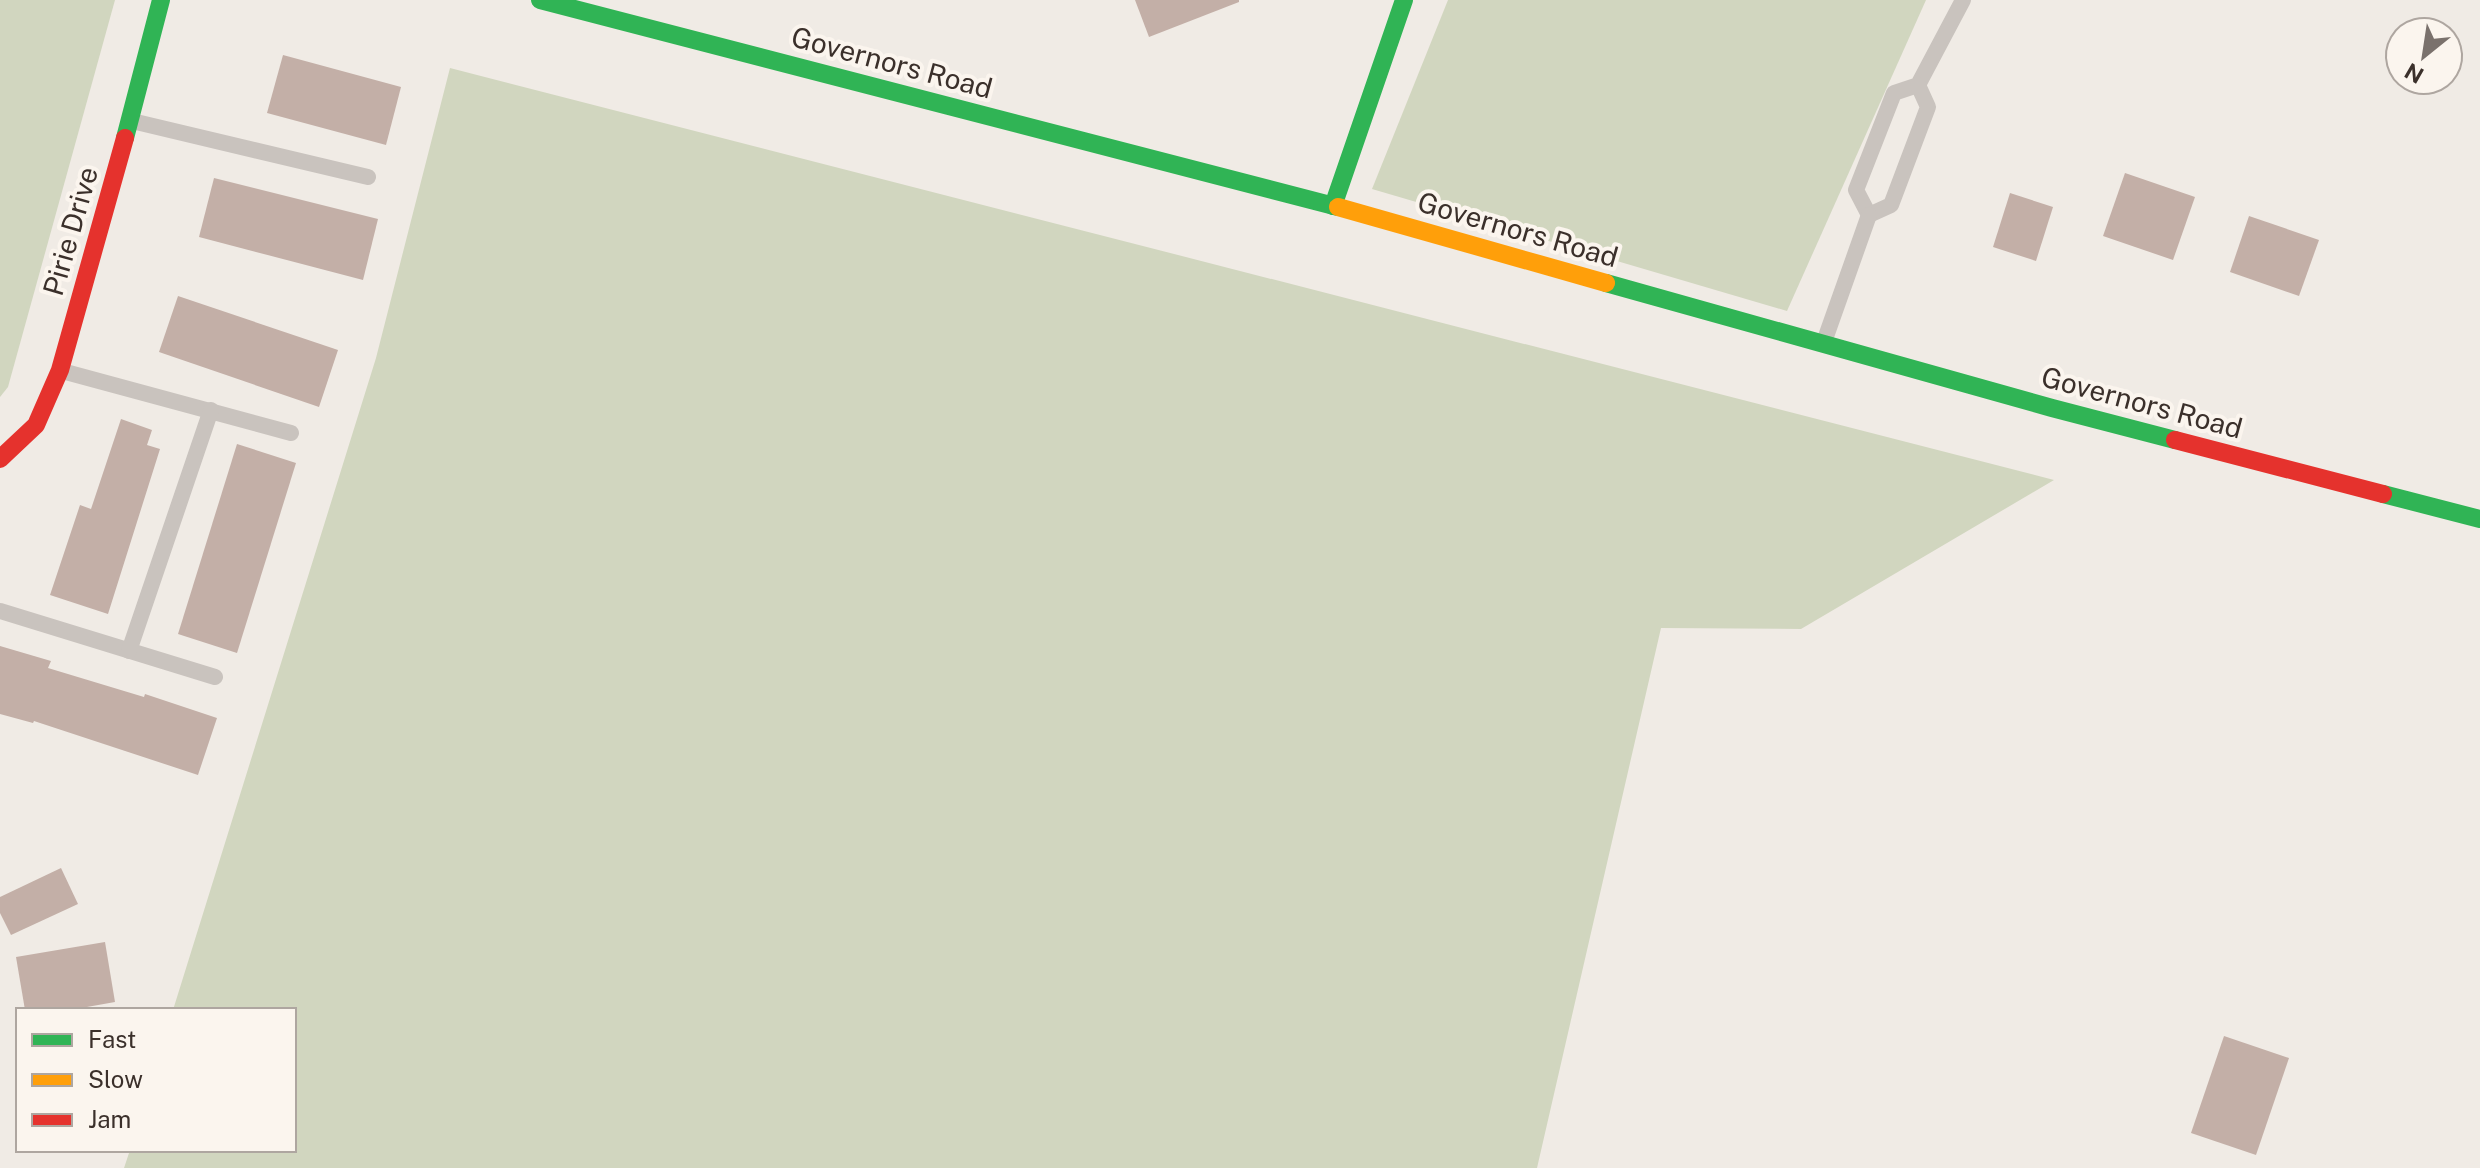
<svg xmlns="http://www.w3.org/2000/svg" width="2480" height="1168" font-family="'Public Sans',sans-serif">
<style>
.green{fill:#d1d6bf}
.building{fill:#c3afa7}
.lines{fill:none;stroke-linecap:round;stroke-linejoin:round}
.lane{stroke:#c9c3be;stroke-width:16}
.fast{stroke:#30b455;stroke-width:18}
.slow{stroke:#ff9f0a;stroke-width:18}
.jam{stroke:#e5322d;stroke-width:18}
.labels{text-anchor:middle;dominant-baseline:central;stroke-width:8;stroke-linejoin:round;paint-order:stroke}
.street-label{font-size:28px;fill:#3b302b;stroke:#fbf5ee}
</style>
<rect width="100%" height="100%" fill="#f0ebe5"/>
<g class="green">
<polygon points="0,0 115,0 8,387 0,397"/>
<polygon points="1448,0 1926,0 1787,311 1372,189"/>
<polygon points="450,68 2054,480 1801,629 1661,628 1537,1168 124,1168 130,1150 294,1150 294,1010 173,1010 376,358"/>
</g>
<g class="building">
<polygon points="1135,0 1239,0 1239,2 1149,37"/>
<polygon points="283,55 401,87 386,145 267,113"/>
<polygon points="2125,173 2195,197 2173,260 2103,236"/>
<polygon points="214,178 378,219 363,280 199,237"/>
<polygon points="2010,193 2053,207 2036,261 1993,247"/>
<polygon points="2249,216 2319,240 2299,296 2230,272"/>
<polygon points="178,296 338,350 319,407 159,352"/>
<polygon points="121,419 152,430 147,445 160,449 108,614 50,595 80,505 91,509"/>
<polygon points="237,444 296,463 237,653 178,634"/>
<polygon points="0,646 51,661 48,668 144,697 145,694 217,718 198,775 34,721 33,723 0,714"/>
<polygon points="61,868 78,904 11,935 0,913 0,897"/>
<polygon points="105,942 115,1002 70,1010 25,1010 16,957"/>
<polygon points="2224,1036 2289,1058 2256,1155 2191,1133"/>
</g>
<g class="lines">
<g class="lane">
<polyline points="132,121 368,177"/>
<polyline points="1869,215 1856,190 1894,93 1918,85 1963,0"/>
<polyline points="1869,215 1891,205 1928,107 1918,85"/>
<polyline points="1824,342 1869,215"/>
<polyline points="62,371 291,433"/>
<polyline points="0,611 215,677"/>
<polyline points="129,651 211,410"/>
</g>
<g class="fast">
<polyline points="540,0 1338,207"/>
<polyline points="125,138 161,0"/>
<polyline points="1333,206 1404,0"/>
<polyline points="1606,283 2052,408 2175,440"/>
<polyline points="2383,494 2480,519"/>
</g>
<polyline class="slow" points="1338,207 1606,283"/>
<g class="jam">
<polyline points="2175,440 2383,494"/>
<polyline points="0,459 36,425 60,370 125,138"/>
</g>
</g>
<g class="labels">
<g class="street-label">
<text transform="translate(892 62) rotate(15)">Governors Road</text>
<text transform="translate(1518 229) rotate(16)">Governors Road</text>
<text transform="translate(70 231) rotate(-74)">Pirie Drive</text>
<text transform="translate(2142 402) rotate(15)">Governors Road</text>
</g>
</g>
<rect x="16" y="1008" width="280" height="144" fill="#fbf5ee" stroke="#aea6a0" stroke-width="2"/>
<rect x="32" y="1034" width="40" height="12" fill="#30b455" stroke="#aea6a0" stroke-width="2"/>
<text x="88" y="1048" font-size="24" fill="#3b302b">Fast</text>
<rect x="32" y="1074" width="40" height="12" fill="#ff9f0a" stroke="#aea6a0" stroke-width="2"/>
<text x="88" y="1088" font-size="24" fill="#3b302b">Slow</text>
<rect x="32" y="1114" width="40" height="12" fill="#e5322d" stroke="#aea6a0" stroke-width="2"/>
<text x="88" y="1128" font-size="24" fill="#3b302b">Jam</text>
<g transform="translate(2424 56) rotate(210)"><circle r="38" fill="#fbf5ee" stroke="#aea6a0" stroke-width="2"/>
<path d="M0-6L14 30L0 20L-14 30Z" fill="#7a716c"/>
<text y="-12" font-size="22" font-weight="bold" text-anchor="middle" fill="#3b302b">N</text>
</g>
</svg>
